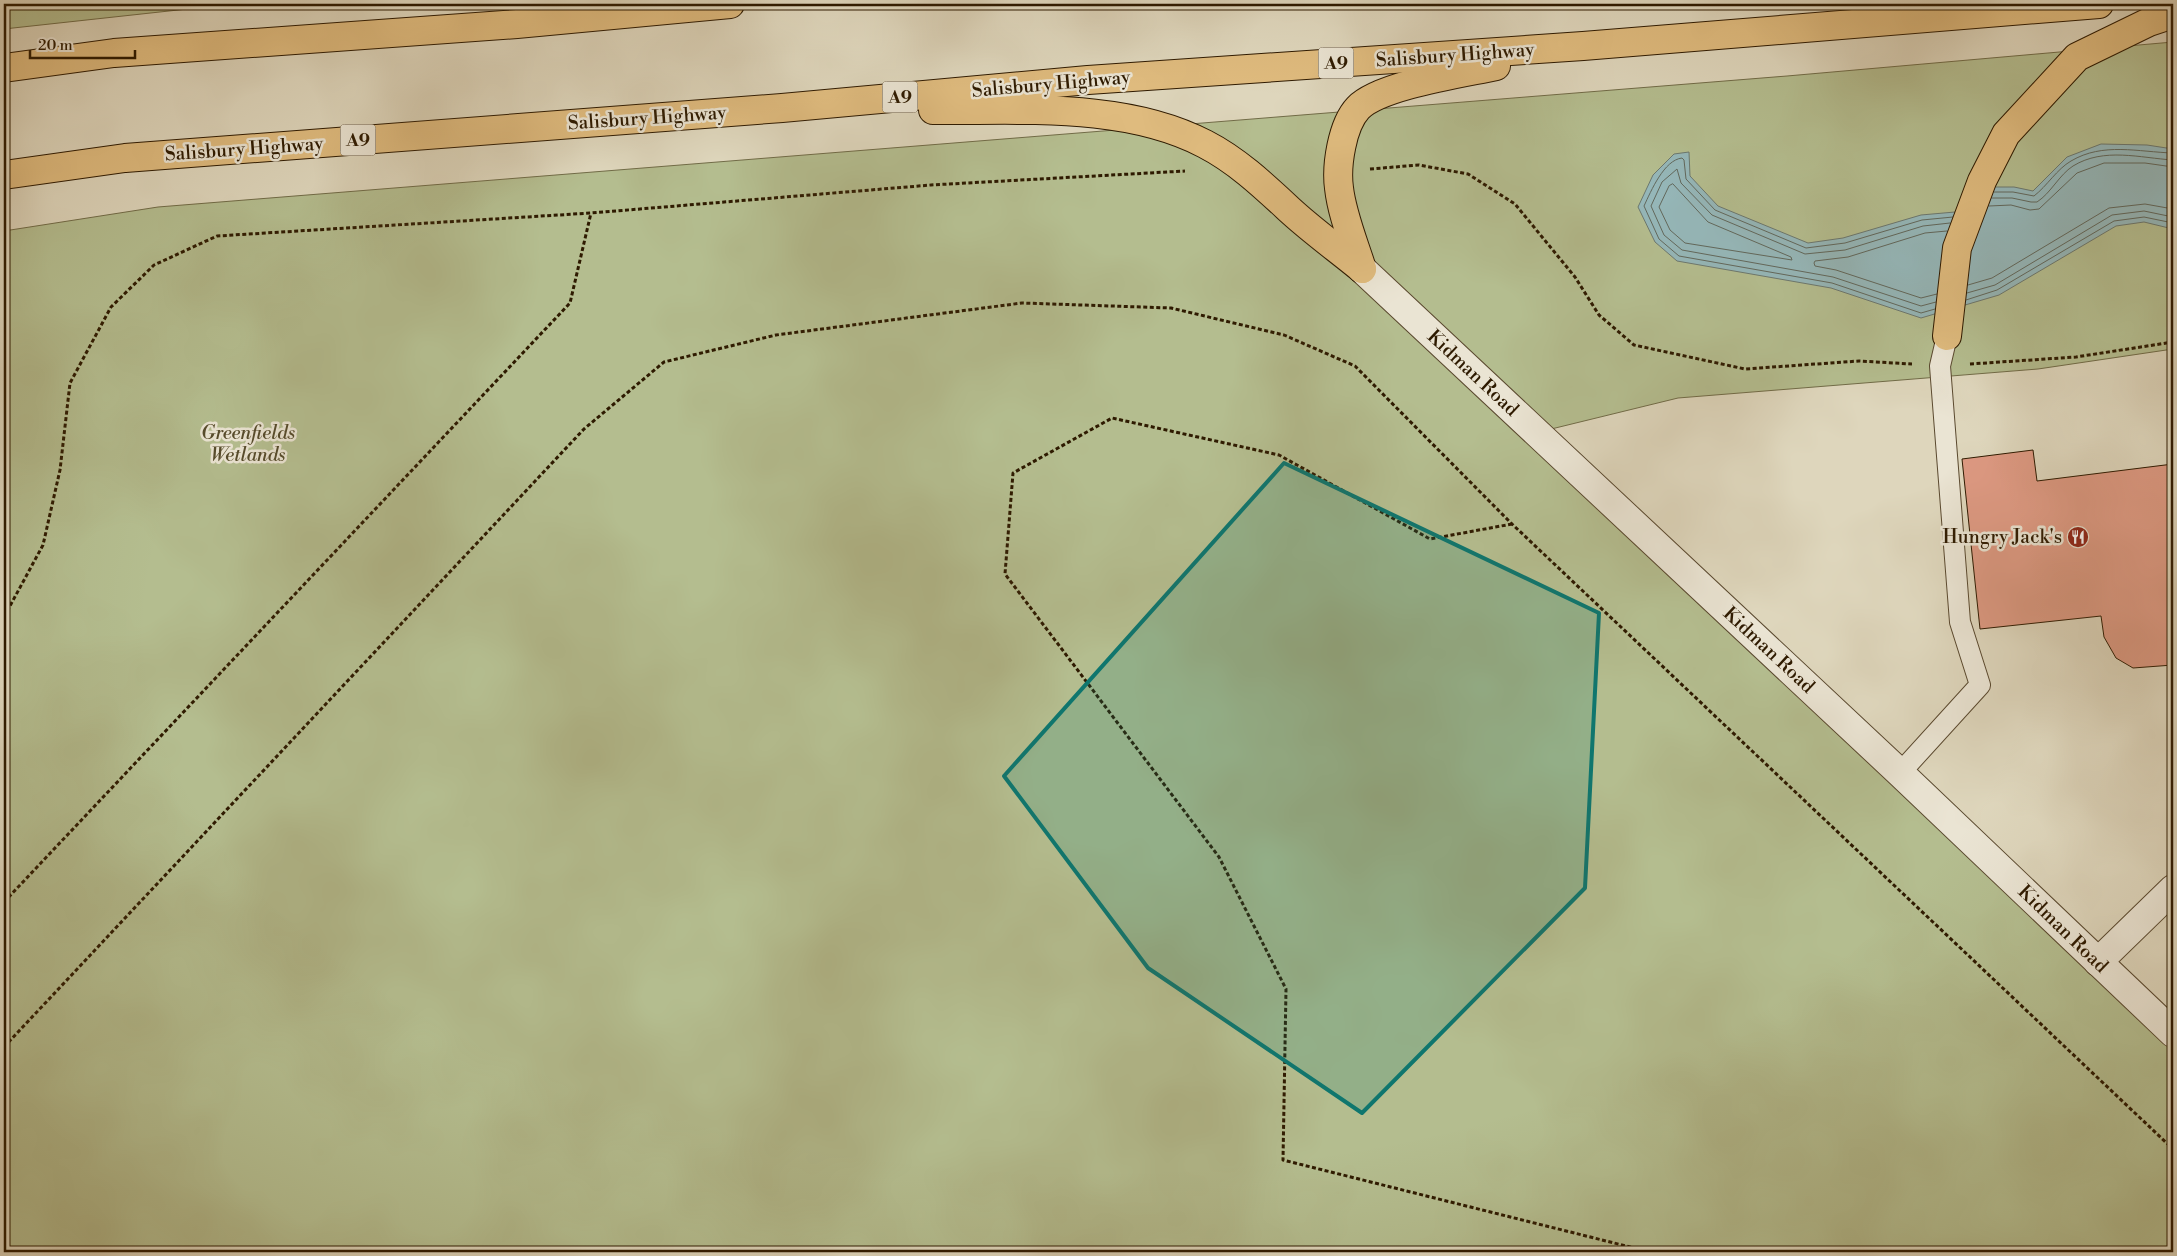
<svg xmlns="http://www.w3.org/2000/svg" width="2177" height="1256" font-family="'Libre Bodoni',serif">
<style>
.green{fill:#b4bd8f;stroke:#716c48}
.water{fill:#95b7b9;stroke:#6c786f}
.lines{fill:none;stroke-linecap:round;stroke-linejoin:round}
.shore{stroke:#62685c;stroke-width:1}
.building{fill:#dd9982;stroke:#2e1a00}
.lane-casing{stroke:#5a492f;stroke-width:22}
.street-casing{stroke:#5a492f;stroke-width:30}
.highway-casing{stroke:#2e1a00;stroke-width:30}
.path{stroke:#2e1a00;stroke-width:3;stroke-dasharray:4 2.5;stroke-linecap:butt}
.lane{stroke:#eae4d3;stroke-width:20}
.street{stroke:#eae4d3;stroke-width:28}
.highway{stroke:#dfbb7e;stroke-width:28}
.marked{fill:#0f766e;fill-opacity:0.2;stroke:#0f766e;stroke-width:4;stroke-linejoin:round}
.labels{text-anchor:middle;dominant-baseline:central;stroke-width:5;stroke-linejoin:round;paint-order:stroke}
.shield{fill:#eae4d3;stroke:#66573f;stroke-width:1}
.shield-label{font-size:18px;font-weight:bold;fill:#2e1a00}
.street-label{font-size:19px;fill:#2e1a00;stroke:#eae4d3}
.park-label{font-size:19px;font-style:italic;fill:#564b2b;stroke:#eae4d3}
.poi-label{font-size:19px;fill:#2e1a00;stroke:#eae4d3;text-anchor:end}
</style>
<rect width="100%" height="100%" fill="#ded6bc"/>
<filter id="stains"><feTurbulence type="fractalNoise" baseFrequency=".004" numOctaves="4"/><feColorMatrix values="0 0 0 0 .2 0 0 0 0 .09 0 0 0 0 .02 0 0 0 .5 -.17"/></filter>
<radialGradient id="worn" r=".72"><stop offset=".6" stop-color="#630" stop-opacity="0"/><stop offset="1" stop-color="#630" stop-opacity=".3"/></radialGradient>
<g class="green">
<polygon points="4,4 233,4 4,29"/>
<polygon points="2173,42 2173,349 2038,369 1678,398 1539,432 2173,1033 2173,1252 4,1252 4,231 158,207 1787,76"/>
</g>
<polygon class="water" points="2101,144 2147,145 2173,149 2173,229 2144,222 2116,226 1999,295 1921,318 1831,288 1677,261 1655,242 1638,207 1653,175 1674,154 1689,152 1690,176 1718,206 1808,243 1843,238 1921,215 1955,212 1982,187 2014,187 2033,191 2067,157"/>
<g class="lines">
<g class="shore">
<polygon points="1673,184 1708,222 1791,257 1792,260 1685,243 1670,230 1659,207 1669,186"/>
<path d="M1994,192H2013L2034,196C2047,186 2057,169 2071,161C2103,142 2138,152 2173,153"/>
<path d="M1992,198H2012L2031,202H2037C2051,193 2059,175 2073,166C2104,147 2140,158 2173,160"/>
<polyline points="1989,206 2011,205 2030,210 2039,209 2077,173 2104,163 2145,163 2173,167"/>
<polyline points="1968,285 1992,278 2109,208 2145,204 2173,209"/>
<polyline points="1967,293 1995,285 2112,215 2144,211 2173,217"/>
<polyline points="1937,294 1921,298 1836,270 1815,266 1814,263 1815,261 1848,257 1925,233 1947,231"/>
<polyline points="1966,300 1997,290 2114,221 2144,217 2173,223"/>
<polyline points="1936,302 1921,306 1833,277 1682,250 1664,235 1651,206 1662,182 1677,169 1681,183 1712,215 1805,254 1845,250 1923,226 1950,223"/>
<path d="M1935,309L1921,313L1832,283L1679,256L1659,239L1644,206C1651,191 1664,160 1682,158L1684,160L1686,179L1715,210L1806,248L1845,243L1922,220L1953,217"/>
</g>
</g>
<polygon class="building" points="2033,450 2037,481 2173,464 2173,665 2133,668 2116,658 2104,637 2101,616 1980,629 1962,459"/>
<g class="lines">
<g class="lane-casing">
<polyline id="lane" points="1900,773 1980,685 1960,622 1940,366 1947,336"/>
</g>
<g class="street-casing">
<g id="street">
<polyline points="1362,269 1900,773 2173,1033"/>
<polyline points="2098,962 2173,889"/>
</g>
</g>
<g class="highway-casing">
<g id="highway">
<polyline points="4,68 114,53 517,24 730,4"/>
<path d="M933,110C1021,111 1125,102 1205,144C1238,161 1265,187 1292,212C1314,232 1339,250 1362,269"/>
<polyline points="4,175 125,158 782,108 1088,80 1583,46 2099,4"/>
<path d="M1362,269C1354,243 1342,215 1339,188C1336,166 1342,125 1358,108C1380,85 1464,73 1496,66"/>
<polyline points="1947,336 1957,248 1982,181 2006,134 2077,57 2149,22 2173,14"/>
</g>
</g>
<g class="path">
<polyline points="1370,169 1419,165 1468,174 1515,204 1575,277 1599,315 1634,345 1745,369 1859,361 1912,364"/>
<polyline points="1970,364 2076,357 2173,342"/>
<polyline points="1512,524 1430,539 1279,455 1112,418 1013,473 1005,574 1219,857 1286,989 1283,1160 1630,1247 1643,1252"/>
<polyline points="4,617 43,545 60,470 70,383 111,307 154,265 217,236 591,213 931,185 1185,171"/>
<polyline points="4,902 570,303 591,213"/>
<polyline points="4,1047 584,429 664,362 776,335 1022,303 1171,308 1284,335 1355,366 1512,524 2173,1149"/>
</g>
<use href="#lane" class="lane"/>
<use href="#street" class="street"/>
<use href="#highway" class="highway"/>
</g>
<path class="marked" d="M1284,463L1599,613L1585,888L1362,1113L1148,968L1004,776Z"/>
<defs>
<g id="restaurant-disc" transform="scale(1.125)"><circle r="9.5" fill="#8f2418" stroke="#eae4d3"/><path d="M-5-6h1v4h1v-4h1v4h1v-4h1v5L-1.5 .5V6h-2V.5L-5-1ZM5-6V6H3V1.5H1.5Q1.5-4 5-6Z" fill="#fff"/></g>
</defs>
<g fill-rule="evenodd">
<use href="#restaurant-disc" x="2078" y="537"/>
</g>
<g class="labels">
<g class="shield">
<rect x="1318.5" y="47.5" width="35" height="31" rx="4"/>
<rect x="882.5" y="81.5" width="35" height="31" rx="4"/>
<rect x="340.5" y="124.5" width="35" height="31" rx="4"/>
</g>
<g class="shield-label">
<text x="1336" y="63">A9</text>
<text x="900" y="97">A9</text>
<text x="358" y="140">A9</text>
</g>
<g class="street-label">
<text transform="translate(1455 55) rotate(-4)">Salisbury Highway</text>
<text transform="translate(1051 84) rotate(-5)">Salisbury Highway</text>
<text transform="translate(647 118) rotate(-4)">Salisbury Highway</text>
<text transform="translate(244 149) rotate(-4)">Salisbury Highway</text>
<text transform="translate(1473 373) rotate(43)">Kidman Road</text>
<text transform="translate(1769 650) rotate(43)">Kidman Road</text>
<text transform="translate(2063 929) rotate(44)">Kidman Road</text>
</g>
<g class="park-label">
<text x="248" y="433">Greenfields<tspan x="248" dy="22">Wetlands</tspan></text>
</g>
<g class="poi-label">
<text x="2062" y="537">Hungry Jack's</text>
</g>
</g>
<rect width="2177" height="1256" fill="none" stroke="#ded6bc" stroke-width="20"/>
<rect x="5" y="5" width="2167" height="1246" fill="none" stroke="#2e1a00" stroke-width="2.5"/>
<rect x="10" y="10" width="2157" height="1236" fill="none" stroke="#2e1a00"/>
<path d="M30 50v8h105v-8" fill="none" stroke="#2e1a00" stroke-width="2.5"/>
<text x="38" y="50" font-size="15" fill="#2e1a00" stroke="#eae4d3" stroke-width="4" paint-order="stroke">20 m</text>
<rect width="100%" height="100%" filter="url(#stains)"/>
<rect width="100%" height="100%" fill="url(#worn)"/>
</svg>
